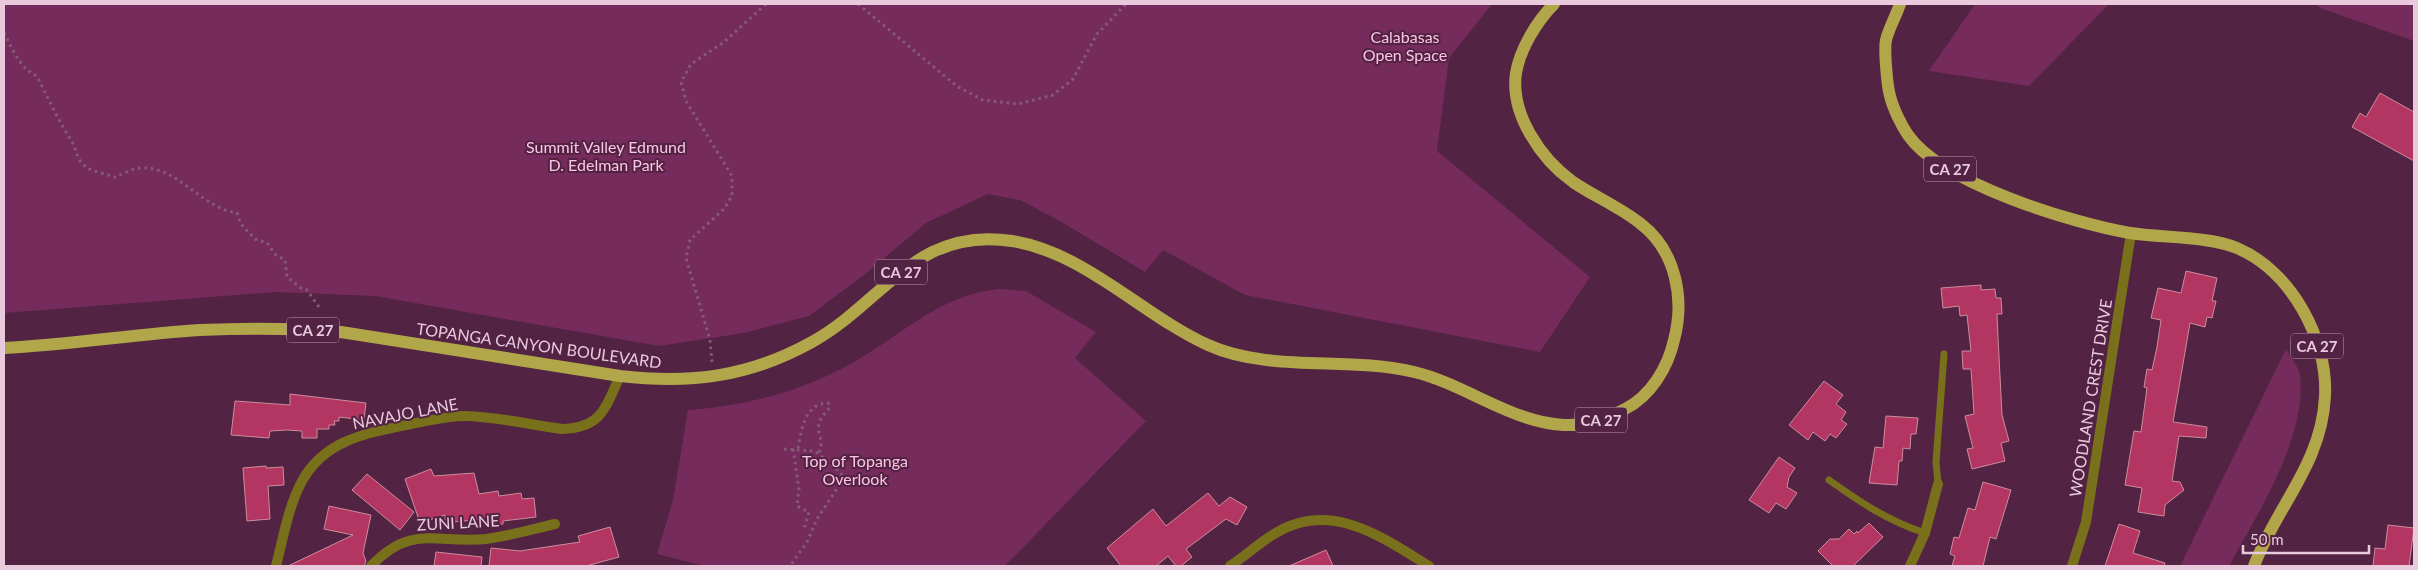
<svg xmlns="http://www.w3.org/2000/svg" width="2418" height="570" font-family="Lato,sans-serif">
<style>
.green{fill:#752b5c}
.building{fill:#b33662;stroke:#cd8c9c}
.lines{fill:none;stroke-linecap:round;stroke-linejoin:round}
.path{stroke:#855c76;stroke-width:3;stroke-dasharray:2.5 4;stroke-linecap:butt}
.lane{stroke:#79701c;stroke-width:7}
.street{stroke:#79701c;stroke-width:10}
.primary{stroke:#b1a64a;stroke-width:12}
.labels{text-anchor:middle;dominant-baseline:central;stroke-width:4;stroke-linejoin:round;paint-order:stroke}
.shield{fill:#522342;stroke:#bc98ae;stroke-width:1}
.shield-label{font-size:15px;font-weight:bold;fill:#e9cadc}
.park-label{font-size:16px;fill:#fec4e6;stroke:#522342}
.street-label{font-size:16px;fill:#e9cadc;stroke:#522342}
</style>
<rect width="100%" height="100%" fill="#522342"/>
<g class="green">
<polygon points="4,4 1492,4 1449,58 1437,151 1590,277 1540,352 1245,295 1163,250 1145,272 1058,220 1020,200 988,194 926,223 864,275 809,316 744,333 659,346 375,296 275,292 4,313"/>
<polygon points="1975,4 2109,4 2029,86 1929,71"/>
<polygon points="2315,4 2414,4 2414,41 2320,8"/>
<path d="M999,289L1026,291L1096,332L1075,358L1146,421L1005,566H704L657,554L673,500L688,410C743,406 796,393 845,367C896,340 939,294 999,289Z"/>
<path d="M2286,349C2290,356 2299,367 2300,376C2307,437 2258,513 2229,566H2180Z"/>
</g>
<g class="building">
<polygon points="2380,93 2414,112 2414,161 2352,127 2360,113 2366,117"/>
<polygon points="2186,271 2217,278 2212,301 2216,301 2212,318 2207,317 2205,327 2190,323 2173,422 2207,427 2206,438 2179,436 2172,481 2180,482 2184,490 2165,505 2164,516 2138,512 2142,488 2125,485 2134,431 2141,432 2147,388 2144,387 2147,369 2152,370 2157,347 2161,320 2151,318 2158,288 2181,293"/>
<polygon points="1981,285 1981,290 1995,289 1996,298 2001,298 2002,314 1997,314 1998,337 2002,415 2009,441 2001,443 2005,461 1972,469 1967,449 1973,448 1965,416 1974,414 1971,369 1963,369 1962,351 1971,351 1967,315 1960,316 1959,306 1943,308 1941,288"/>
<polygon points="1824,381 1843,395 1836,404 1846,412 1841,420 1847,424 1836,438 1830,434 1825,441 1813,432 1808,440 1789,425"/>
<polygon points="290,394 366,403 364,420 339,417 339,421 334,421 335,425 329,425 329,429 317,429 317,438 302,438 302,431 287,430 270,431 269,438 231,435 235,401 290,405"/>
<polygon points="1886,416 1918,418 1916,434 1911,434 1910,449 1903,448 1902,461 1899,461 1897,485 1869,483 1875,447 1883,448"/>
<polygon points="1779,457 1795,468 1789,477 1787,487 1797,493 1786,509 1776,503 1769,513 1749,500"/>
<polygon points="266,466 266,468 283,467 284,485 268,486 270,519 247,521 243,468"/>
<polygon points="431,469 434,476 474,473 479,494 498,491 499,496 521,493 522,499 534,498 536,517 503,521 503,524 486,526 485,519 453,522 453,519 445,520 445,515 420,523 405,479"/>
<polygon points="367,474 414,512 400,530 352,490"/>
<polygon points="1983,482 2011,490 1996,539 1990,537 1983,566 1952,566 1955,556 1950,554 1954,537 1959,538 1968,508 1975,510"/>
<polygon points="1208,493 1219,506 1230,497 1247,507 1237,525 1226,519 1186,549 1192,557 1181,566 1176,566 1168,556 1156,566 1121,566 1107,548 1153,509 1166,526"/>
<polygon points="329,506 371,515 363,553 366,561 364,566 288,566 353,535 324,529"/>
<polygon points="1869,523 1883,537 1853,566 1833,566 1818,551 1830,539 1839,539 1849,529 1854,534 1857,531 1858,533"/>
<polygon points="2119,524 2140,531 2133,553 2165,563 2164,566 2105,566"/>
<polygon points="2388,525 2414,528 2409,566 2373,566 2375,548 2385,549"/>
<polygon points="610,527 619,557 586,566 489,566 491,548 520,551 580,542 578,536"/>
<polygon points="1326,550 1333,566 1289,566"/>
<polygon points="436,552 482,557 481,566 434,566"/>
</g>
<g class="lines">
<g class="path">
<polyline points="858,4 958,87 983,100 1018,104 1053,95 1073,79 1097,34 1126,4"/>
<path d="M4,33C12,48 20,69 37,76C48,98 58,120 71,140C77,149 76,160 86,167C93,172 107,174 115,177C123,174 132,168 141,168C178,166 201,208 237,213L241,224L255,239L267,243L276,255L285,260L287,277L301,288L307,290L319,307"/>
<polyline points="712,362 710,340 686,258 690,240 724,209 732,196 732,176 686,101 681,82 691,64 724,42 766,4"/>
<path d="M798,448C801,431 805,403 828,403L830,407C827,412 822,415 820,421C815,432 825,439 819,453"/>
<polyline points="784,449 815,451 840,472 844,478 817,519 807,542 790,566"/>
<polyline points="793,449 799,489 797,506 809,512 804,529"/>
</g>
<g class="lane">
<path d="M1829,480C1860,502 1888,521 1925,533"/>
<polyline points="1938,484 1936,462 1944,354"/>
</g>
<g class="street">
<path d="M276,566C283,539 288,508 301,483C324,439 368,433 411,424C429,421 449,415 467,416C499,417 531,425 562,429C602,428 605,408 620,376"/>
<path d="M371,566C412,523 437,544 486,539C509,536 533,529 555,524"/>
<path d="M1230,566C1245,556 1259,543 1274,534C1330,499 1382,537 1429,566"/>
<polyline points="1910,566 1925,533 1938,484"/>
<polyline points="2072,566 2086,522 2131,233"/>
</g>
<g class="primary">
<path d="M1900,4C1896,16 1889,28 1886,40C1884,50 1887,85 1890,96C1893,108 1901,125 1908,135C1942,184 2073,223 2130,233C2162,238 2208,236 2237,248C2291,271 2328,339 2325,396C2322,464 2276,507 2254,566"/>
<path d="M4,348C70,345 135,334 200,330C245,328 296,328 341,332L620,376C691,384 749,377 812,342C884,302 916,226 1012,241C1086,253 1142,315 1208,345C1270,373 1348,356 1414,372C1465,384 1510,422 1564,425C1586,426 1605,419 1625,409C1651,396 1668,367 1674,340C1685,299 1676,251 1641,224C1620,207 1595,197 1573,182C1541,159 1510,114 1516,73C1520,49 1537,21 1554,4"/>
</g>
</g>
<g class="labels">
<g class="shield">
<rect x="1924" y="156.5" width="52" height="25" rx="4"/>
<rect x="875" y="259.5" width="52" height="25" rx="4"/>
<rect x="287" y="317.5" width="52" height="25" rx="4"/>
<rect x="2291" y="333.5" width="52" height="25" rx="4"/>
<rect x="1575" y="407.5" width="52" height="25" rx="4"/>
</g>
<g class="shield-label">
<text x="1950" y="169">CA 27</text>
<text x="901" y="272">CA 27</text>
<text x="313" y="330">CA 27</text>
<text x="2317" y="346">CA 27</text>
<text x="1601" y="420">CA 27</text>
</g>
<g class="park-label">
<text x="1405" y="36">Calabasas<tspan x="1405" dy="18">Open Space</tspan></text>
<text x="606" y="146">Summit Valley Edmund<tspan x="606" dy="18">D. Edelman Park</tspan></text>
<text x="855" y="460">Top of Topanga<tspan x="855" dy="18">Overlook</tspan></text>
</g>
<g class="street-label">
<text transform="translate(539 345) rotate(8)">TOPANGA CANYON BOULEVARD</text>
<text transform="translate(2090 398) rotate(-81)">WOODLAND CREST DRIVE</text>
<text transform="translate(405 413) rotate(-11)">NAVAJO LANE</text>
<text transform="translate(458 522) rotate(-3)">ZUNI LANE</text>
</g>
</g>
<rect width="2418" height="570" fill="none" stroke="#e9cadc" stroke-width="10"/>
<path d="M2243 545v8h126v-8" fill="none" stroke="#e9cadc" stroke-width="2.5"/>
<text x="2250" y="545" font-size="15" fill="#e9cadc" stroke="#522342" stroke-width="4" paint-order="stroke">50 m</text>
</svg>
